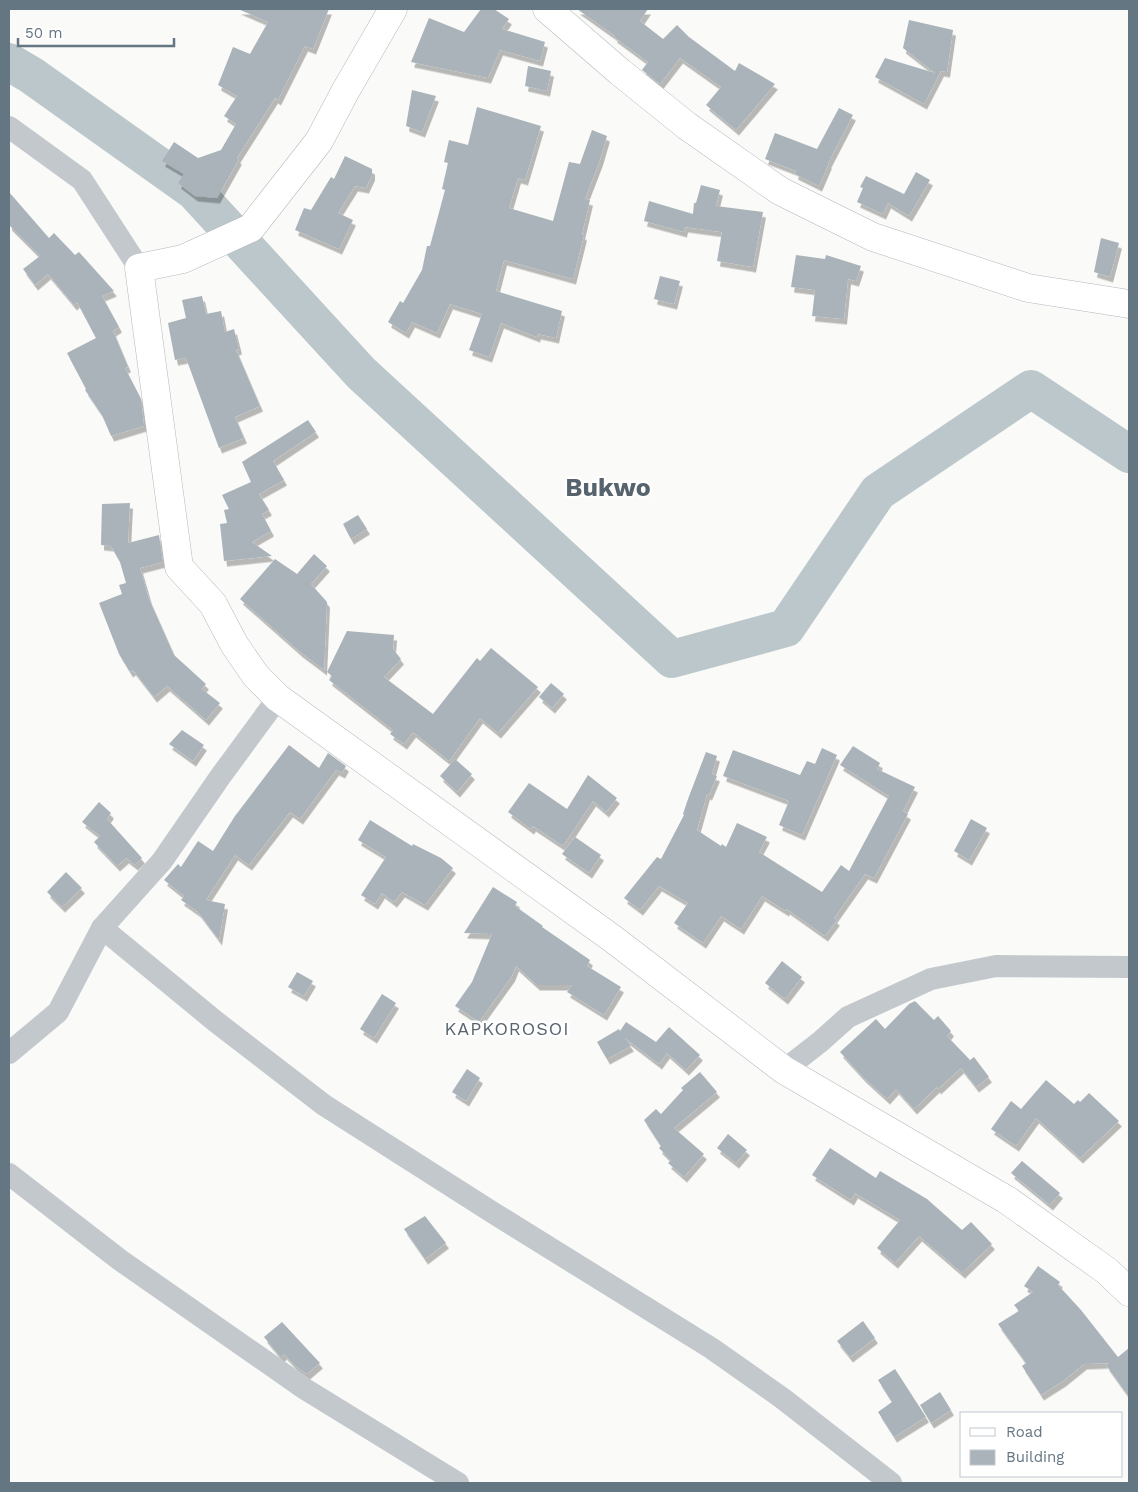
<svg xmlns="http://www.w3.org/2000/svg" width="1138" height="1492" font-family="'Work Sans',sans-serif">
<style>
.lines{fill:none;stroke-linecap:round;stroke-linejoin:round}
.river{stroke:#bbc7cb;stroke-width:38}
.building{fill:#aab3b9;filter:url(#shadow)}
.secondary-casing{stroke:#b3babf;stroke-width:29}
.primary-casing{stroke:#b5babe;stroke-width:29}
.street{stroke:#c3c8cc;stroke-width:22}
.secondary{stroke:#fff;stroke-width:28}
.primary{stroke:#fff;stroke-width:28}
.labels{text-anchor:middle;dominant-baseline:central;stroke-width:5;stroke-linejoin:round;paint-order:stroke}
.quarter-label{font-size:18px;letter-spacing:1px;fill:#57646e;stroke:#fff}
.town-label{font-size:25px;font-weight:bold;fill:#57646e;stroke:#fff}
</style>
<defs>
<filter id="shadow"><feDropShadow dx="3" dy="5.5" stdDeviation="0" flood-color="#0004"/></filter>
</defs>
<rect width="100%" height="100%" fill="#fafaf8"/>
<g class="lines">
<polyline class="river" points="9,62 31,75 194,191 361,373 672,659 786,628 878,492 1031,389 1129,454"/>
</g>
<g class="building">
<polygon points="238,9 329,9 313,49 305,46 278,100 275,98 237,158 239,159 217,198 195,196 178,183 184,174 162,161 174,142 198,158 221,150 236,124 224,116 237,96 218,85 233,47 250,54 268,22"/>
<polygon points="481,9 494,9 509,19 502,29 545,42 540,61 500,50 488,78 411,62 429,18 464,32"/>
<polygon points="577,9 648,9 640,21 663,39 677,25 689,37 735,71 739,63 775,84 736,130 706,105 721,87 680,58 660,84 642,70 648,62 614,37 615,36"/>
<polygon points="909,20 953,30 947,72 941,71 924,104 875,77 885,58 935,73 903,48"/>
<polygon points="528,66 551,71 547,91 525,86"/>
<polygon points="412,90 436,96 422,132 406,126"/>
<polygon points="477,107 541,126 525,180 518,178 509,208 553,221 569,162 580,164 592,130 607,136 600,160 585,199 590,200 582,234 584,235 573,279 504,260 496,291 562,311 556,338 538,334 537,337 501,323 489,357 469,350 482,314 450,304 437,333 412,322 406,333 388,322 400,301 403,303 422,270 427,246 430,246 445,190 442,189 448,163 444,162 449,140 468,145"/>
<polygon points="839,108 853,115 828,163 829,163 819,186 795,174 796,171 765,159 775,133 817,149"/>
<polygon points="345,156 372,169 372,175 366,188 355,186 338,213 353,220 339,249 295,230 304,208 311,210 331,177 334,179"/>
<polygon points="916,172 930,180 909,216 888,203 883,214 857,202 863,188 860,187 866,176 904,194"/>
<polygon points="701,185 720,190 716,206 763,212 753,267 717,261 722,232 685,227 684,232 644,221 649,201 693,214 694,203 696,203"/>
<polygon points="9,192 49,238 54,233 75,255 79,252 114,291 102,296 119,327 113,331 128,367 125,368 141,399 144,426 111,436 102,415 85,390 86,389 67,353 96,338 77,302 74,305 48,274 35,285 23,269 40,256 9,225"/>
<polygon points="1101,238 1119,243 1110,277 1094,272"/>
<polygon points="796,255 825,259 826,255 861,266 856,281 848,279 844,319 812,316 815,290 791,287"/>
<polygon points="660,276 680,281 674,304 654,299"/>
<polygon points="202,296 206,314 221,311 225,332 234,329 239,349 236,350 260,406 235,417 244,438 219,448 186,358 175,360 168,323 186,318 182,300"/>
<polygon points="308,420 316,432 273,461 284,480 259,494 269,510 262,514 271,531 252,542 272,556 224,561 220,524 227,523 224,510 229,509 222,495 251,482 242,462"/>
<polygon points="130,503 128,543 159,535 163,562 140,568 149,599 174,655 206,684 202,689 220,703 206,720 167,686 154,697 133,670 130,672 119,654 99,603 122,594 119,585 126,583 120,562 111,546 101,545 102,504"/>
<polygon points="358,515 367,529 351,539 343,524"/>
<polygon points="314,554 327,566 311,584 327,602 324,670 300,652 240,599 275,559 297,574"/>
<polygon points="347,631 394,635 393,649 401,659 384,677 433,714 477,658 480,661 491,648 538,687 498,733 480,718 449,761 413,732 404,744 390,734 393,730 329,680 332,676 327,672"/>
<polygon points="551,683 564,694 552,708 539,697"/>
<polygon points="182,730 204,745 193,761 169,744"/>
<polygon points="289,745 319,768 328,753 346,766 342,773 336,770 300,819 290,812 249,865 235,855 206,900 225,904 219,940 198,912 181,900 184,896 164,880 178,864 181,867 198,841 213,851 235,816"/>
<polygon points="853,746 880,763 877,769 915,787 903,811 908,814 874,878 865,874 834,918 837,920 825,936 787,909 786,911 762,896 741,929 721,916 703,943 674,923 688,903 659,886 640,910 624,898 657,857 661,859 684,815 683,814 688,799 706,752 717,756 712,774 717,776 709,795 707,794 697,830 721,846 722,844 726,847 737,823 767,837 759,852 822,892 841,865 849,871 889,796 840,765"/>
<polygon points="822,748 837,755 802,835 779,825 789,801 723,776 733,750 800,775 807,761 815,764"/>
<polygon points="455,759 472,774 457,792 440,776"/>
<polygon points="588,775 617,798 606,812 593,801 563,846 533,826 531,829 508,812 529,783 567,809"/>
<polygon points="99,802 111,813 107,819 142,858 135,865 126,858 117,866 94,842 100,836 82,822"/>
<polygon points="971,819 987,828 969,860 954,851"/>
<polygon points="370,820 412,846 413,844 441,858 453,868 425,905 402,892 394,902 382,893 375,904 361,895 386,857 358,840"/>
<polygon points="575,837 601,855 589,873 562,854"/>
<polygon points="66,872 82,888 62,907 47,892"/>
<polygon points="493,887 517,902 515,906 543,926 542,927 590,960 587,966 621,987 604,1015 567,992 572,985 537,985 516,966 512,976 479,1022 455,1006 472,982 492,934 464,933"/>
<polygon points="782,961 802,977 785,999 765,983"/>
<polygon points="297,972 313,981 304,996 288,987"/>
<polygon points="382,994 396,1003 374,1038 360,1029"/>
<polygon points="915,1001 934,1020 938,1016 951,1031 947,1036 970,1060 965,1064 974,1057 989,1077 976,1087 961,1068 938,1089 937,1087 914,1109 896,1089 887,1099 863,1077 840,1052 876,1019 885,1029 909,1004"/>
<polygon points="626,1022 656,1042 669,1027 700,1055 686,1070 667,1053 659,1064 625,1038 631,1046 607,1059 597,1042 619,1029 620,1031"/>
<polygon points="467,1069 480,1078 466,1101 452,1092"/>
<polygon points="700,1072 717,1092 674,1128 704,1154 684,1177 668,1163 671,1160 659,1148 661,1146 644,1120 656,1109 661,1114 683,1090 681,1088"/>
<polygon points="1046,1080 1074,1104 1078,1100 1080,1102 1089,1093 1119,1121 1080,1158 1036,1118 1016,1146 991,1129 1011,1101 1021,1109"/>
<polygon points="728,1134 747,1150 736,1163 717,1148"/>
<polygon points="830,1148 876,1178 880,1171 927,1199 962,1230 971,1222 992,1244 962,1273 919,1236 895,1263 877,1248 900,1220 855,1193 851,1200 812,1175"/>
<polygon points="1022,1161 1060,1193 1050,1205 1011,1173"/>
<polygon points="425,1216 446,1243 425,1259 404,1229"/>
<polygon points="1038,1266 1060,1282 1058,1285 1081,1310 1118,1357 1129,1348 1129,1397 1106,1365 1109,1363 1084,1364 1063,1381 1041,1395 1022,1366 1026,1363 998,1324 1019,1311 1014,1305 1033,1292 1024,1286"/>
<polygon points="863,1321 875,1338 850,1357 837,1341"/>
<polygon points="282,1322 320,1363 307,1374 295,1366 284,1354 281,1357 278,1354 264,1337"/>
<polygon points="895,1369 926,1417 894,1437 878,1412 892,1402 878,1380"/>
<polygon points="940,1392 951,1410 931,1423 920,1405"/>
</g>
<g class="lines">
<g class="secondary-casing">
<polyline id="secondary" points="547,9 620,72 687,126 780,191 873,237 1028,288 1129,304"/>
</g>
<g class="primary-casing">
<polyline id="primary" points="393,9 346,90 319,141 251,228 183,259 139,268 179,567 213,604 234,644 256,676 278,698 613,939 784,1070 1007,1200 1107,1271 1129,1292"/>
</g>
<g class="street">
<polyline points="9,127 82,180 139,268"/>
<polyline points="102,928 215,1021 324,1105 495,1214 711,1348 782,1398 891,1483"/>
<polyline points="9,1053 58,1012 102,928 162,861 220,777 278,698"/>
<polyline points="784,1070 820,1042 848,1017 931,979 996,966 1129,967"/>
<polyline points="9,1174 120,1260 305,1389 458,1483"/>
</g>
<use href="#secondary" class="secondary"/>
<use href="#primary" class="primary"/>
</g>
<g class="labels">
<g class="quarter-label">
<text x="507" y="1028">KAPKOROSOI</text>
</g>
<g class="town-label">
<text x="608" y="487">Bukwo</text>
</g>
</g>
<rect width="1138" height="1492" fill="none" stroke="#657683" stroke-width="20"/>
<rect x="960" y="1412" width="162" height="65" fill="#ffffff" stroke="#c1c8cd"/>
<rect x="970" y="1428" width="25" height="8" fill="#ffffff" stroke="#c1c8cd"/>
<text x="1006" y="1437" font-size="15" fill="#657683">Road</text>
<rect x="970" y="1450" width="25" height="15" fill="#aab3b9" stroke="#c1c8cd"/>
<text x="1006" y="1462" font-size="15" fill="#657683">Building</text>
<path d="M18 38v8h156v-8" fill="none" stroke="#657683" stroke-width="2.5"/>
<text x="25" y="38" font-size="15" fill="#657683" stroke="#ffffff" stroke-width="4" paint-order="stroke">50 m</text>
</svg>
